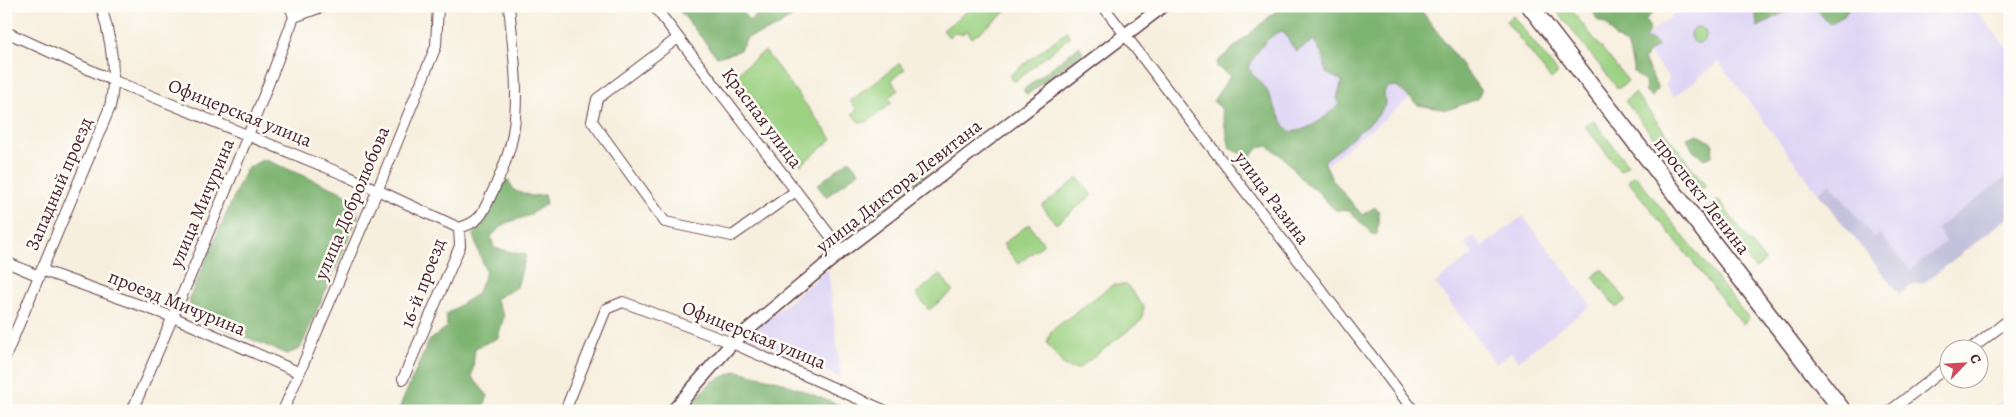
<svg xmlns="http://www.w3.org/2000/svg" width="2016" height="417" font-family="Alegreya,serif">
<style>
.built{fill:#ded5f5}
.industrial{fill:#c3c1db}
.green{fill:#9dd283;stroke:#747857}
.forest{fill:#7eb471;stroke:#646a4e;fill-rule:evenodd}
.lines{fill:none;stroke-linecap:round;stroke-linejoin:round}
.minor-casing{stroke:#643e46;stroke-width:12}
.tertiary-casing{stroke:#643e46;stroke-width:15}
.primary-casing{stroke:#643e46;stroke-width:19}
.minor{stroke:#fff;stroke-width:10}
.tertiary{stroke:#fff;stroke-width:12}
.primary{stroke:#fff;stroke-width:16}
.labels{text-anchor:middle;dominant-baseline:central;stroke-width:5;stroke-linejoin:round;paint-order:stroke}
.street-label{font-size:19px;fill:#4a1f2b;stroke:#fdfcf7}
</style>
<rect width="100%" height="100%" fill="#fdfcf7"/>
<filter id="ink" filterUnits="userSpaceOnUse"><feTurbulence type="fractalNoise" baseFrequency=".02" numOctaves="2"/><feDisplacementMap in="SourceGraphic" scale="10" xChannelSelector="R" yChannelSelector="G"/><feConvolveMatrix kernelMatrix="1 2 1 2 8 2 1 2 1" color-interpolation-filters="sRGB"/></filter>
<filter id="wash" filterUnits="userSpaceOnUse"><feTurbulence type="fractalNoise" baseFrequency=".0096" numOctaves="4" result="noise"/><feDisplacementMap in="SourceGraphic" scale="20" xChannelSelector="R" yChannelSelector="G"/><feGaussianBlur stdDeviation="1.12" result="paint"/><feColorMatrix in="noise" values="0 0 0 0 0 0 0 0 0 0 0 0 0 0 0 0 0 1.4 0 .05"/><feComposite in="paint" operator="in"/></filter>
<g filter="url(#wash)">
<rect width="100%" height="100%" fill="#f7efde"/>
<g class="built">
<polygon points="1297,6 1413,96 1314,174 1226,63"/>
<polygon points="1672,6 1973,6 2010,52 2010,174 1937,228 1946,241 1910,270 1880,234 1874,239 1830,183 1818,193 1719,62 1674,97 1666,86 1668,77 1663,70 1650,55 1641,54 1634,46 1677,12"/>
<polygon points="1523,216 1591,305 1518,361 1511,352 1496,364 1435,283 1473,254 1465,243 1474,236 1482,247"/>
<polygon points="828,269 841,378 746,337"/>
<polygon points="2010,394 2010,411 1992,411 1991,409"/>
</g>
<polygon class="industrial" points="2010,174 2010,216 1925,282 1911,285 1899,294 1818,193 1830,183 1874,238 1880,234 1910,270 1946,241 1937,228"/>
<g class="green">
<polygon points="974,6 1013,6 972,38 967,30 962,34 954,33 949,37 943,30"/>
<polygon points="1553,6 1568,6 1628,81 1618,89"/>
<polygon points="1513,16 1558,73 1551,79 1506,21"/>
<circle cx="1698" cy="35" r="8"/>
<polygon points="1067,31 1070,37 1014,82 1009,76"/>
<polygon points="765,51 832,139 801,165 733,76"/>
<polygon points="900,63 905,69 891,80 898,90 888,98 892,103 867,122 859,122 852,114 857,110 850,101"/>
<polygon points="1635,93 1706,186 1697,193 1625,101"/>
<polygon points="1593,120 1628,165 1620,171 1585,126"/>
<polygon points="938,157 942,162 857,229 853,224"/>
<polygon points="1635,175 1749,319 1742,324 1628,181"/>
<polygon points="1078,178 1092,195 1056,224 1042,206"/>
<polygon points="1718,200 1765,261 1755,269 1708,208"/>
<polygon points="1029,224 1044,244 1018,264 1003,244"/>
<polygon points="1602,269 1626,300 1616,308 1593,277"/>
<polygon points="940,274 953,291 929,310 916,294"/>
<polygon points="1112,285 1127,285 1144,307 1142,320 1078,369 1065,367 1047,343 1051,331"/>
</g>
<g class="forest">
<polygon points="676,6 738,6 749,21 768,6 791,6 793,16 776,28 747,38 739,51 717,57"/>
<path d="M1282,6H1361L1366,10L1373,6H1418L1481,91L1478,99L1447,110L1418,105L1396,86L1388,87L1384,92L1385,105L1376,118L1324,161L1332,179L1362,215L1375,207L1379,212L1377,234L1373,235L1349,211L1335,210L1316,190L1305,184L1284,158L1268,146H1261L1250,157L1230,149L1221,108L1213,101L1230,76L1217,67V62ZM1283,31L1296,52L1314,40L1324,59L1326,73L1342,81L1337,98L1339,104C1325,118 1311,130 1290,132C1279,120 1275,105 1267,91C1262,81 1253,77 1248,67C1256,54 1267,34 1283,31Z"/>
<polygon points="1595,6 1660,6 1645,20 1650,28 1645,39 1652,40 1659,46 1650,51 1644,59 1658,88 1652,97 1646,92 1645,82 1634,72 1628,46 1616,38 1606,24 1597,20 1594,13"/>
<path d="M1755,6H1791V10C1777,14 1770,22 1757,27Z"/>
<polygon points="1814,6 1851,6 1844,16 1829,24"/>
<polygon points="1079,46 1083,52 1027,95 1023,90"/>
<polygon points="1698,134 1713,144 1712,156 1704,159 1692,149 1687,138"/>
<polygon points="264,159 351,196 358,216 300,349 287,354 192,315 189,299 246,169"/>
<polygon points="849,160 859,172 826,197 817,185"/>
<polygon points="508,180 515,191 532,196 544,195 546,204 528,216 506,223 491,236 494,248 526,255 517,287 495,299 504,316 498,338 475,348 472,377 488,396 482,411 398,411 429,341 447,327 446,314 477,294 486,272 473,236 493,207 502,183"/>
<polygon points="737,371 779,381 846,408 846,411 708,411 692,403 711,382"/>
</g>
</g>
<g filter="url(#ink)">
<g class="lines">
<g class="minor-casing">
<g id="minor">
<polyline points="654,6 842,251"/>
<polyline points="1103,6 1414,411"/>
<polyline points="294,17 324,6"/>
<polyline points="6,32 112,80 345,175 459,228"/>
<polyline points="678,38 597,99 592,121 665,222 732,236 796,191"/>
<path d="M459,228C483,221 483,211 493,191C502,172 510,153 513,133C520,92 513,48 509,6"/>
<polyline points="6,262 39,276"/>
<polyline points="41,270 173,317 298,372"/>
<polyline points="1970,350 2010,319"/>
<path d="M6,355L110,107C117,74 111,38 101,6"/>
<polyline points="403,379 460,246 459,228"/>
<path d="M132,411C189,281 244,150 294,17L290,6"/>
<polyline points="283,411 378,189 436,46 438,6"/>
<polyline points="565,411 606,309 623,302 732,343 886,411"/>
<polyline points="1890,411 1948,366"/>
</g>
</g>
<g class="tertiary-casing">
<polyline id="tertiary" points="673,411 732,343 842,251 1163,6"/>
</g>
<g class="primary-casing">
<polyline id="primary" points="1530,6 1843,411"/>
</g>
<use href="#minor" class="minor"/>
<use href="#tertiary" class="tertiary"/>
<use href="#primary" class="primary"/>
</g>
</g>
<g class="labels">
<g class="street-label">
<text transform="translate(240 113) rotate(22)">Офицерская улица</text>
<text transform="translate(762 118) rotate(53)">Красная улица</text>
<text transform="translate(59 184) rotate(-67)">Западный проезд</text>
<text transform="translate(899 186) rotate(-38)">улица Диктора Левитана</text>
<text transform="translate(1702 196) rotate(52)">проспект Ленина</text>
<text transform="translate(1272 198) rotate(53)">улица Разина</text>
<text transform="translate(202 203) rotate(-67)">улица Мичурина</text>
<text transform="translate(352 203) rotate(-67)">улица Добролюбова</text>
<text transform="translate(423 283) rotate(-69)">16-й проезд</text>
<text transform="translate(177 303) rotate(22)">проезд Мичурина</text>
<text transform="translate(754 335) rotate(22)">Офицерская улица</text>
</g>
</g>
<rect width="2016" height="417" fill="none" stroke="#fdfcf7" stroke-width="25"/>
<g transform="translate(1964 364) rotate(65)"><circle r="24" fill="#fdfcf7" stroke="#b5a4a5"/>
<path d="M0-4L9 19L0 12L-9 19Z" fill="#d1495b"/>
<text y="-8" font-size="14" font-weight="bold" text-anchor="middle" fill="#4a1f2b">С</text>
</g>
</svg>
